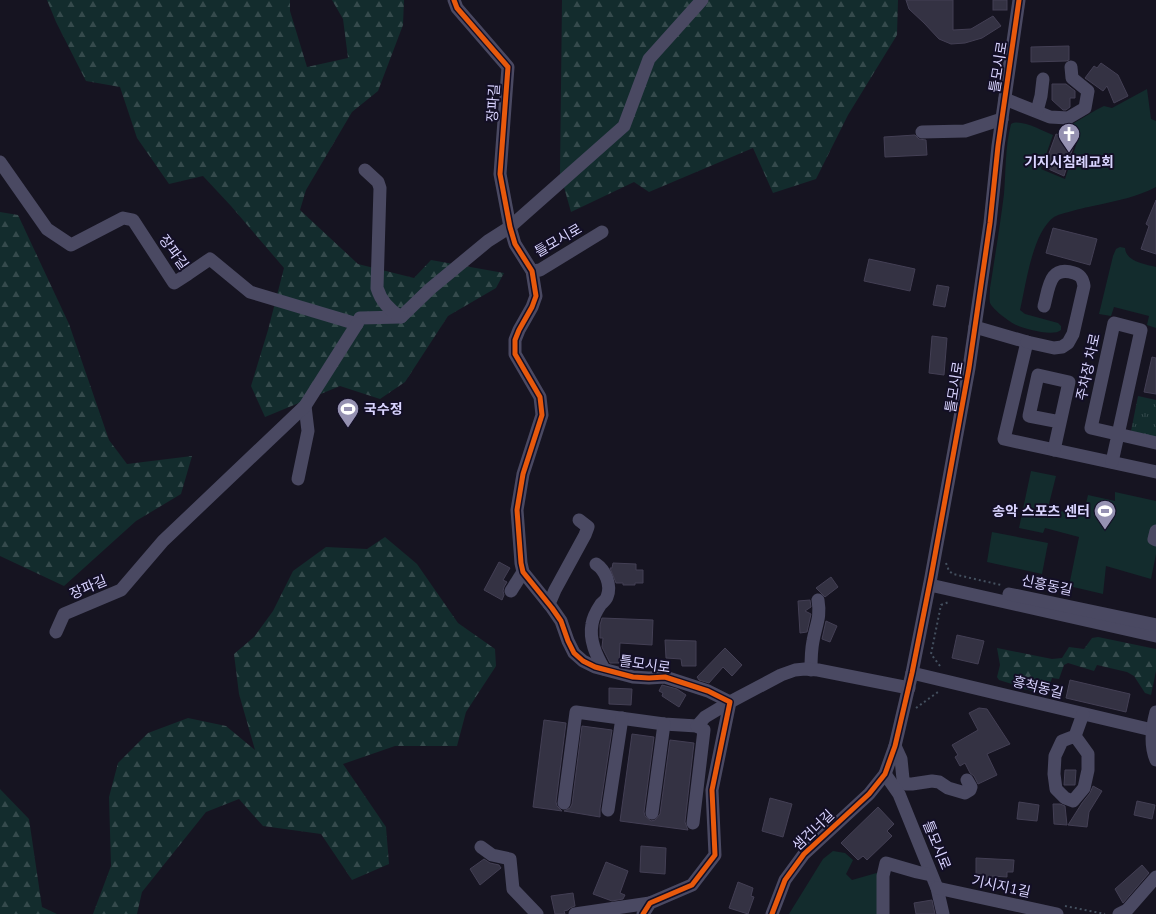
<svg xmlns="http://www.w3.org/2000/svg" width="1156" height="914" font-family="Mulish,'Noto Sans KR',sans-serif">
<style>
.grass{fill:#132c2d}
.forest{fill:url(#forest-firs)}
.park{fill:url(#park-tufts)}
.building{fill:#343243;stroke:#433f54}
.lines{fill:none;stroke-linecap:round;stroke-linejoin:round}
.path{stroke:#44505f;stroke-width:2;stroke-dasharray:2 3;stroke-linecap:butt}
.minor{stroke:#4a4962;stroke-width:13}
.cycleway-casing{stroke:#130f26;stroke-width:8}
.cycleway{stroke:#e8590c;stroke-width:5}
.labels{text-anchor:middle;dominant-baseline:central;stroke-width:4;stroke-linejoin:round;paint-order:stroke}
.street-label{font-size:14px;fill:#d9d4ff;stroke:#130f26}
.poi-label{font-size:14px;font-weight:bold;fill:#d9d4ff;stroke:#130f26}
</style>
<defs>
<pattern id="forest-firs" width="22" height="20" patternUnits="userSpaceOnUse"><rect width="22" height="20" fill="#132c2d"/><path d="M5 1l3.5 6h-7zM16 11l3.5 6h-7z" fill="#354a4c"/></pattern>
<pattern id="park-tufts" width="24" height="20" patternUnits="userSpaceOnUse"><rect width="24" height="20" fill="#132c2d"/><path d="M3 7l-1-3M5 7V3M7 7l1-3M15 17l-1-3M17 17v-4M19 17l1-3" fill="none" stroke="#354a4c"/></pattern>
</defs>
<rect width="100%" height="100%" fill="#161421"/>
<g class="grass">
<path d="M1147,89L1151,119L1156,121V187C1137,197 1119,200 1098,205C1091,206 1058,214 1054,217C1032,233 1026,285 1020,310L1025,314L1058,323L1061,326V330C1053,337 1026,329 1016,325C1010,322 993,310 990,303C989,299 990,292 990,288C995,257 1000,225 1004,194C1006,170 1005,147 1011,124C1020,118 1043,131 1053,135L1041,169L1065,179L1078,139L1064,135L1069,126L1096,110L1104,106L1112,108Z"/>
<path d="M1120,247L1125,248C1126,262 1145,264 1156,267V328L1147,325L1149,316L1114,307L1111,316L1099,314L1113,256L1116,249Z"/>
<polygon points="1031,471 1056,476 1048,508 1083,516 1088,495 1115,501 1115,492 1156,501 1156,554 1151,579 1106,566 1103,594 1069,586 1079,537 1045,528 1043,533 1019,528"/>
<polygon points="992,532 1048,543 1042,574 987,562"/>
<polygon points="833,851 845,853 853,860 846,874 852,880 880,872 879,914 789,914 823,859"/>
</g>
<g class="forest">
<polygon points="47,0 290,0 290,11 307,67 348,58 343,19 332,0 404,0 403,25 378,91 352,112 306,190 300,210 358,264 414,278 431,260 504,273 496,288 448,316 405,382 380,399 340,386 265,417 251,386 268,330 284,268 231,206 203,176 169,184 137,138 120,87 86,81 56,22"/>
<polygon points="562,0 898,0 897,35 848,115 816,179 773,193 753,148 649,192 634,182 571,212 560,173"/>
<polygon points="0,212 18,215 69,324 109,440 127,464 192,456 181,494 136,521 64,586 0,556"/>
<polygon points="385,537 417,564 458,623 495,649 496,666 466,712 457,746 395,746 343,764 386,827 389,864 352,880 321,834 263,826 239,799 206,812 142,892 137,914 93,914 111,866 109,797 118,763 148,733 188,718 226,726 255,750 239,694 234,654 254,637 273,611 293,571 326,547 367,549"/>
<polygon points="1098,637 1156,649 1156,671 1151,695 1145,693 1134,676 1127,672 1097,665 1094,671 1068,663 1064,665 1059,679 1052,678 1047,694 1014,687 1012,684 999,680 997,677 1000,665 997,648 1052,659 1062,658 1069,647 1084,649 1092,638"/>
<polygon points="0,789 29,819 42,907 57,914 0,914"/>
</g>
<polygon class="park" points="1138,396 1156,400 1156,437 1131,431"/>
<g class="building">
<polygon points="906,0 953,0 953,30 971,29 993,16 1001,26 982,38 965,43 951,44 939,39 924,23 909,9"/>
<rect x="993" y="0" width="14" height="10"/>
<polygon points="1069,46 1069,60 1066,61 1031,62 1031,47"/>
<polygon points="1101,63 1118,75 1128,96 1114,103 1107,86 1103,91 1085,78 1094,66 1097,68"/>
<polygon points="1052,84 1066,84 1075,91 1075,98 1070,98 1070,107 1066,110 1063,110 1052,100"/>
<polygon points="1056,134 1075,141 1064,176 1044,167"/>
<polygon points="915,135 919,139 926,140 927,155 885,157 884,137"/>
<polygon points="1156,200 1156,254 1141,249 1149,226 1146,224"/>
<polygon points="1053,228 1097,239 1090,265 1046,253"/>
<polygon points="869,259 915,269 910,291 864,281"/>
<polygon points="937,285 949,287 945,307 933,305"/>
<polygon points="932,336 947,338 944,375 929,373"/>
<polygon points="1152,357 1156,358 1156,394 1144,392"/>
<polygon points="499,562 510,568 503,580 507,582 504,587 503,591 504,595 502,600 484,590"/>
<polygon points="613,563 636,564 636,570 643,570 643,583 635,583 635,585 623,585 623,583 616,583 610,568 612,568"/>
<polygon points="831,577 838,587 825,597 816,588"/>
<polygon points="810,600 811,607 805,611 811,614 807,632 800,633 798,601"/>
<polygon points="602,618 653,620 652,645 620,643 619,663 610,663 602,647 603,638 600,638 600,625"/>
<polygon points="826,621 837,626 830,642 822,639"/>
<polygon points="957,635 984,641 978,664 952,658"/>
<polygon points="665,640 696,641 696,666 682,666 681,659 666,658"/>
<polygon points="725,648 742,665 732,676 723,667 709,683 699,680 697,677"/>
<polygon points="1070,680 1130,694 1126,712 1066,698"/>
<polygon points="662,685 677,689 686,695 679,707 662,696 663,693 659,691"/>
<polygon points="609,688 632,689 631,705 609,704"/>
<polygon points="979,708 987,709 1010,744 987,754 997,775 978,784 974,776 970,773 965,763 960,766 955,757 958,755 952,745 978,730 969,713"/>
<polygon points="544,720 566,723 556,802 557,806 562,811 533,807"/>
<polygon points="582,726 612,730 600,809 600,817 564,811 570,808 572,804"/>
<polygon points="632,734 654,737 644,812 645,816 651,821 655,820 660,814 670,740 694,743 685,822 688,830 620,821"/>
<polygon points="1065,770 1076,770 1075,785 1064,785"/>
<polygon points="1093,786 1102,791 1089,812 1087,827 1068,825 1082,803 1090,793"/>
<polygon points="770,798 792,804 783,837 762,831"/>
<polygon points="1137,801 1155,805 1152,819 1134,815"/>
<polygon points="1019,802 1039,805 1037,821 1017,819"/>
<polygon points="1053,804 1060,804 1065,806 1067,825 1054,824"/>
<polygon points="878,807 894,824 887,831 892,836 867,860 863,856 858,860 841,843"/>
<polygon points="641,846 666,848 665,874 640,872"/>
<polygon points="976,858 1014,860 1013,872 1007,872 1007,877 992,876 992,881 976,880"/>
<polygon points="484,859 490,863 499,865 501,868 480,885 470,869"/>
<polygon points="606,862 628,871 620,893 625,895 623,899 612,901 593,894"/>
<polygon points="1142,865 1149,873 1123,903 1115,889"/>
<polygon points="738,882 753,888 751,896 754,897 748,914 729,908"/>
<polygon points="573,893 575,906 570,908 568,910 564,911 565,914 555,914 551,896"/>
<polygon points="932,900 935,914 916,914 914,903"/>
</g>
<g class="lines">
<g class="path">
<polyline points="946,563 949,571 953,574 1001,585"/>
<polyline points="940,666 931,654 941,605 949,602"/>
<polyline points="916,708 938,692"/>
<polyline points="1065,906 1105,914"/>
</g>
<g class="minor">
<polyline points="454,0 457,8 508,67 500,174 510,227 515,244 532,271 536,296 532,307 519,330 515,340 515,354 540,397 542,415 523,474 517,510 521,563 523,572 552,608 561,621 568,641 574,653 583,661 595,667 633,677 649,678 665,677 708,691 730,702 712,790 715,855 692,885 650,903 643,914"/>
<polyline points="1005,99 1050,117 1068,118 1085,108 1088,91 1072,78 1071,67"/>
<polyline points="1037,111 1041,96 1043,79"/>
<polyline points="922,132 965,131 1002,119"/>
<polyline points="0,162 47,229 71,245 123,218 133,220 174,283 188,274 210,259 250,292 357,324 360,318 401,317 430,289 488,241 510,227 624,126 649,59 702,0"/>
<path d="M365,170L378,182L380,188L377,288C381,301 389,310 401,317"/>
<polyline points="532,271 540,270 602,232"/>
<polyline points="975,327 1027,342 1004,439 1156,472"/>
<path d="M1027,342L1054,348L1062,347L1068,343L1073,334L1084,286C1083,279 1081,275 1074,273C1049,265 1049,288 1044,306"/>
<polyline points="1054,450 1069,382 1038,375 1029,416 1060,422"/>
<polyline points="1112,462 1141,330 1114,323 1091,428 1156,443"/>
<polyline points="298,479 308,431 305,406"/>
<polyline points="1156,531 1154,539 1156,540"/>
<path d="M596,564C605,570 612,585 607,597C606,600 603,602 601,604C597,610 593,617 592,624C589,640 596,655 604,669"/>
<polyline points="930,585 1156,636"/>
<polyline points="511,591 523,572"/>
<polyline points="1009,594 1156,625"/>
<polyline points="549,604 555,590 585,535 588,527 579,520"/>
<polyline points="56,632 64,614 121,590 163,541 305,406 357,324"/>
<path d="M811,670C811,660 811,651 813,641C816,624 821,618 818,600"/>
<polyline points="912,673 1156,731"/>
<path d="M1156,712C1152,727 1150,746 1156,760"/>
<polyline points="1075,736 1088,754 1088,770 1084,788 1073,801 1065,798 1056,789 1054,774 1055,756 1062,741 1075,736 1083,714"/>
<polyline points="895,746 901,759 903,779 906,784 912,784 932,781 939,782 948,788 965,793 970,790 971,787 967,780"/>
<polyline points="885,774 899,794 937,888 943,914"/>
<polyline points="564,803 576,712 664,724 697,726"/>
<polyline points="608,810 622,718"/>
<polyline points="652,813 664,724"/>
<polyline points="693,823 704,730 697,726 705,717 730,702 781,675 795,670 805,669 818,670 909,688"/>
<polyline points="481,847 492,855 510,859 513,889 537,914"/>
<polyline points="937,888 1057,914"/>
<polyline points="575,914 650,903"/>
<polyline points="772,914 785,880 804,854 869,794 885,774 895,746 912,673 931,577 969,368 990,223 998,146 1019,0"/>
<polyline points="883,914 883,876 886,863 917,872 931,875"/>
<polyline points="1119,914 1127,910 1156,877"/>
</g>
<g class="cycleway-casing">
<g id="cycleway">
<polyline points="454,0 457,8 508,67 500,174 510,227 515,244 532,271 536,296 532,307 519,330 515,340 515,354 540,397 542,415 523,474 517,510 521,563 523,572 552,608 561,621 568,641 574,653 583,661 595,667 633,677 649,678 665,677 708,691 730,702 712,790 715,855 692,885 650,903 643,914"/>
<polyline points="772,914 785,880 804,854 869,794 885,774 895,746 912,673 931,577 969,368 990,223 998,146 1019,0"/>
</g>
</g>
<use href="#cycleway" class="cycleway"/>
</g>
<defs>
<g id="church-pin" transform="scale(1.15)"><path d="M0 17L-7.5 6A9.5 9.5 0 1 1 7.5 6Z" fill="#9591b1" stroke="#130f26"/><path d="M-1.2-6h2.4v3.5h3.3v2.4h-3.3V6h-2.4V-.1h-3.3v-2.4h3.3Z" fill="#fff"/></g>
<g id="stadium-pin" transform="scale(1.15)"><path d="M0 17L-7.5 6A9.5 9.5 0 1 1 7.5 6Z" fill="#9591b1" stroke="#130f26"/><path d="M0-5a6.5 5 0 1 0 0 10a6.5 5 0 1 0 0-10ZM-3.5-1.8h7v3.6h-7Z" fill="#fff"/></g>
</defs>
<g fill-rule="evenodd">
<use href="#church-pin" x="1069" y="134"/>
<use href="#stadium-pin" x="348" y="409"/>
<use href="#stadium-pin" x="1105" y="511"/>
</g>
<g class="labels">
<g class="street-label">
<text transform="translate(998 67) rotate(-81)">틀모시로</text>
<text transform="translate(493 103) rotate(-86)">장파길</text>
<text transform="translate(558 240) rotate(-30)">틀모시로</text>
<text transform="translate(174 252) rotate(54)">장파길</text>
<text transform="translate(1088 367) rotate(-78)">주차장 차로</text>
<text transform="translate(954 387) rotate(-81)">틀모시로</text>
<text transform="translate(1047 585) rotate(12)">신흥동길</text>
<text transform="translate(88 587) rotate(-23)">장파길</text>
<text transform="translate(645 664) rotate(8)">틀모시로</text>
<text transform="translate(1038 687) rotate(14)">흥척동길</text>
<text transform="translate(813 830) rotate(-44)">샘건너길</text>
<text transform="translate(937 845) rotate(68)">틀모시로</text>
<text transform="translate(1001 886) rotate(12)">기시지1길</text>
</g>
<g class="poi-label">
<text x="1069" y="162">기지시침례교회</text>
<text x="364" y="409" text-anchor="start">국수정</text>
<text x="1090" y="511" text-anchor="end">송악 스포츠 센터</text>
</g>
</g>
</svg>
